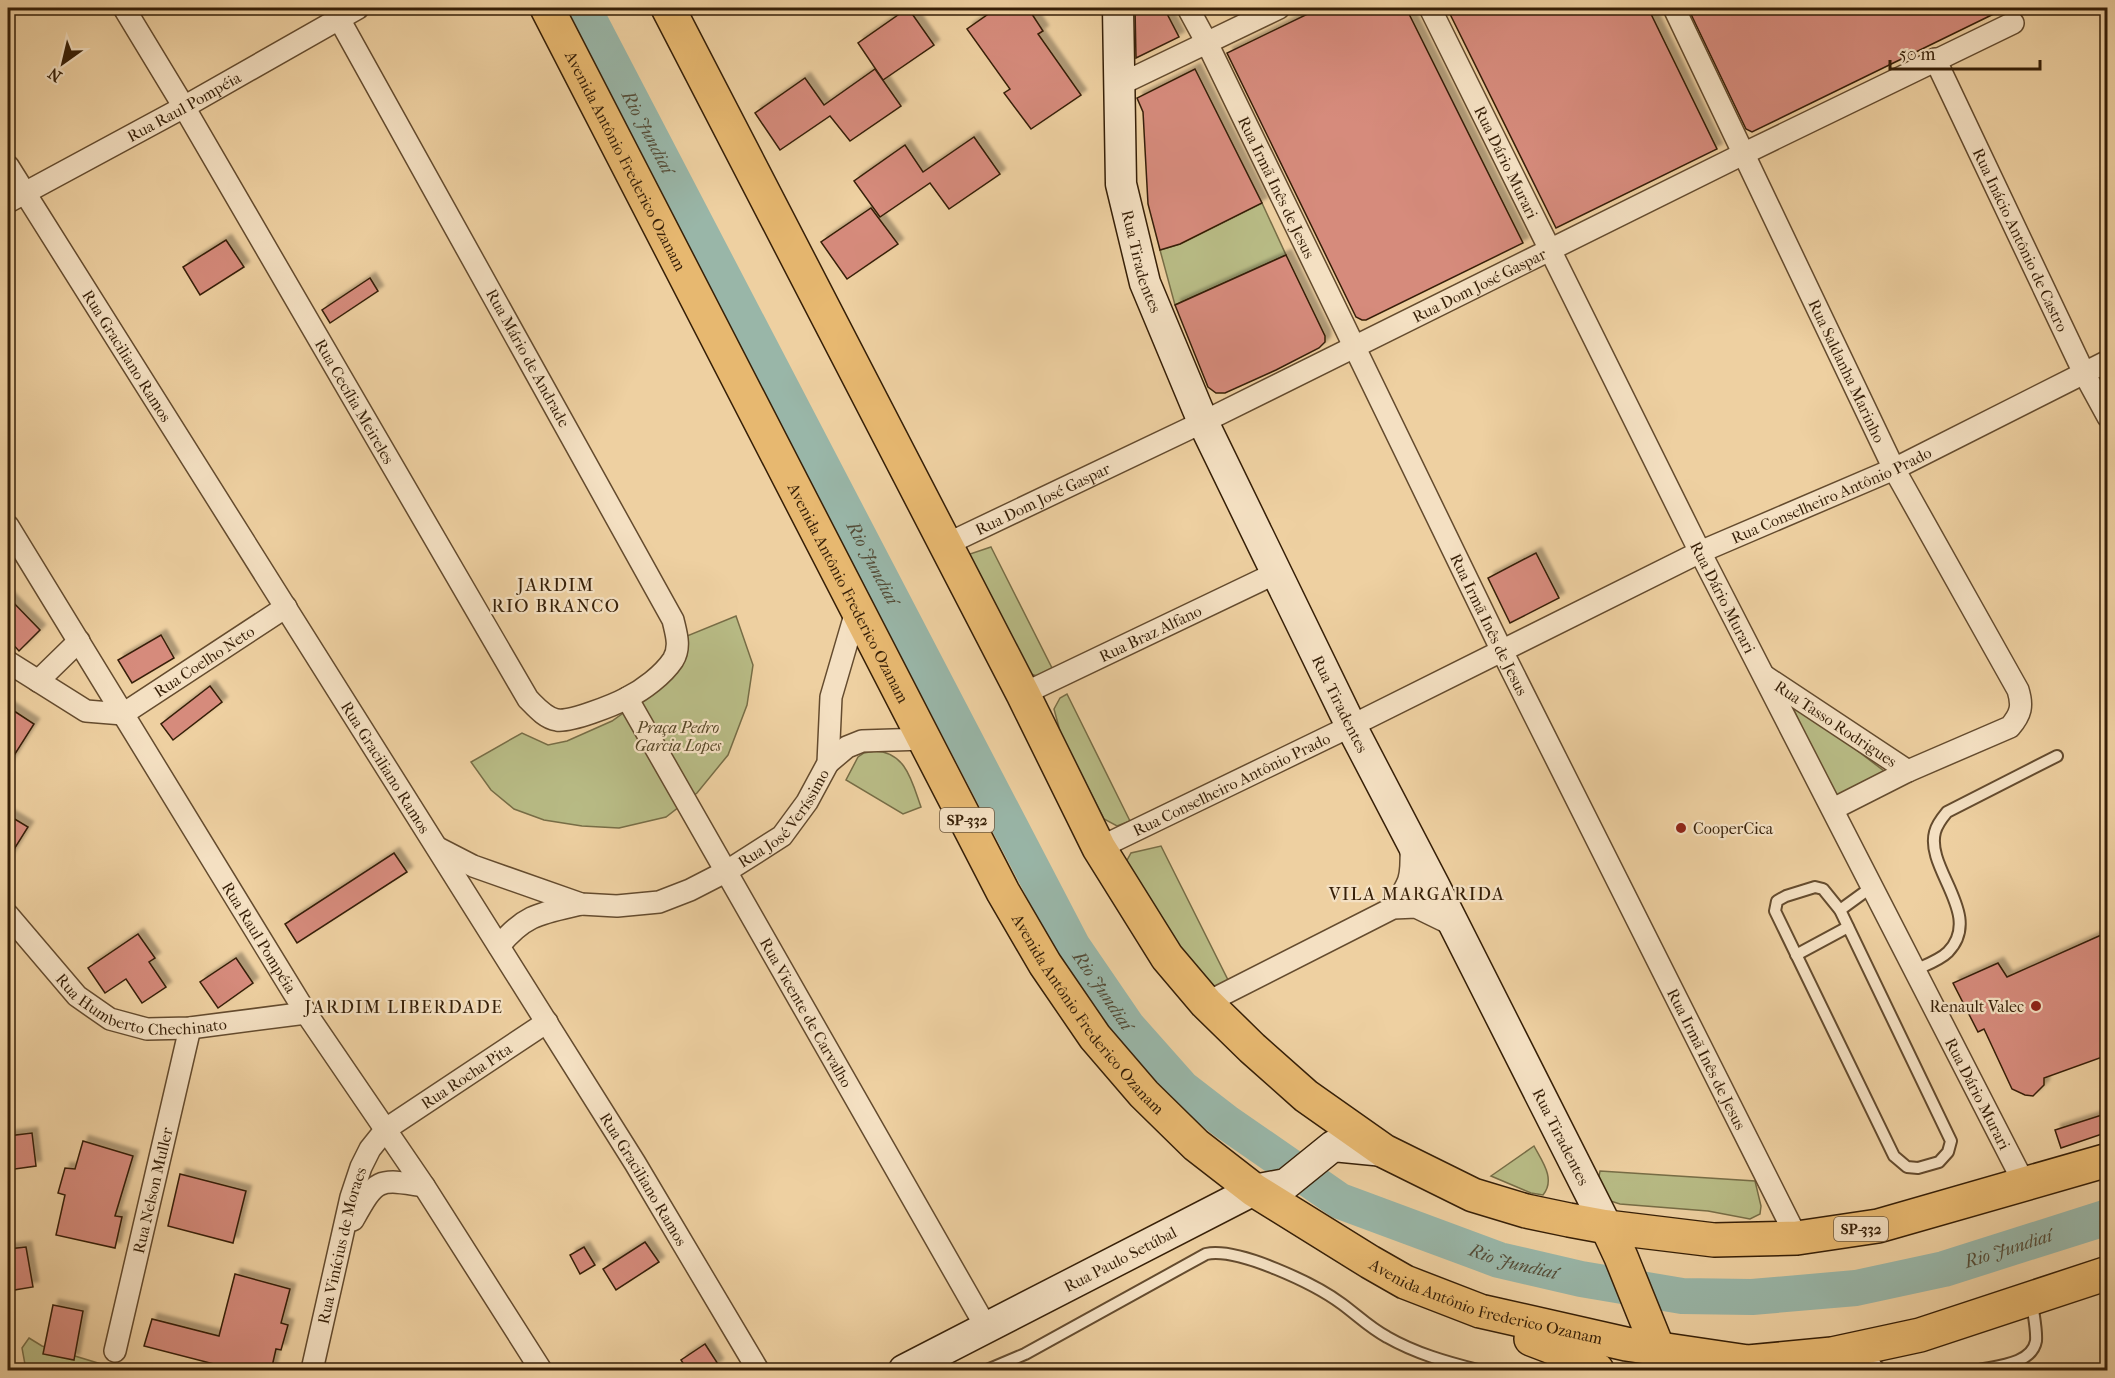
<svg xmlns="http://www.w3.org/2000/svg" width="2115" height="1378" font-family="'IM FELL French Canon',serif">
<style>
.green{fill:#b8bb85;stroke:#776d46;stroke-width:1.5}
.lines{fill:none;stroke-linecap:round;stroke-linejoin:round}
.river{stroke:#99b6a8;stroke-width:36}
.building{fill:#d68b7b;stroke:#361f07;stroke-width:1.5;filter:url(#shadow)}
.lane-casing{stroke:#644b2e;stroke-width:14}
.street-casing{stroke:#644b2e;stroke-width:24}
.secondary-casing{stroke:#361f07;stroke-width:33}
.primary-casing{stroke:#361f07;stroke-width:36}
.lane{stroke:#f4e0c2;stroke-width:10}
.street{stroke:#f4e0c2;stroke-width:21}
.secondary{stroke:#f4e0c2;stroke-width:30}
.primary{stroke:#e7b870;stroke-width:33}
.poi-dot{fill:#8f2418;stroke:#f4e0c2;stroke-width:2}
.labels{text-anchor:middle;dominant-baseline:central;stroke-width:4.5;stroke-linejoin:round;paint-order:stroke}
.shield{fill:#f4e0c2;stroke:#6f593f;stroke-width:1.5}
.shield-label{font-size:15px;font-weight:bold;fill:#361f07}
.street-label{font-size:16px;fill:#361f07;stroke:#f4e0c2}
.park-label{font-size:16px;font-style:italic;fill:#564626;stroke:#f4e0c2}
.poi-label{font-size:16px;fill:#361f07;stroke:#f4e0c2;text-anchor:start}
.water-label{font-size:18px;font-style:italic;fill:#544c37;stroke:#f4e0c2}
.neighbourhood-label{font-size:18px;letter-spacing:1.5px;fill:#361f07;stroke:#f4e0c2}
</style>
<defs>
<filter id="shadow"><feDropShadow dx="5.5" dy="-5.5" stdDeviation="1.5" flood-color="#0004"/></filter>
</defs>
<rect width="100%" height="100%" fill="#eed0a1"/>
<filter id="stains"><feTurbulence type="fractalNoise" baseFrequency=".00333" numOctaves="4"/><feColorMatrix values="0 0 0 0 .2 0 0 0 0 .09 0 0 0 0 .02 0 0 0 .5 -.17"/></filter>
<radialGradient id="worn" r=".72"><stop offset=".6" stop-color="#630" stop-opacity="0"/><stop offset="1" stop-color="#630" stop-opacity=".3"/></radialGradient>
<g class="green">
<polygon points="1262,203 1286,255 1175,305 1160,250 1180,244"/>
<polygon points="991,547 1052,668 1037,676 1027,673 969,565 970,554"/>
<polygon points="736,616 753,665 747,705 728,755 697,793 666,817 619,828 582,826 544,820 514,809 491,790 471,762 522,733 548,745 567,741 612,721 658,688 682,638"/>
<polygon points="1067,694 1130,821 1117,826 1104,819 1061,735 1054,709 1060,698"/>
<polygon points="1792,706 1842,739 1884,771 1834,797"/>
<path d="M875,751C906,752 912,782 921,807L903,814L846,780L858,757L864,753Z"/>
<polygon points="1161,846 1230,984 1213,986 1202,984 1125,864 1131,853"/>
<path d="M1534,1146C1542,1161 1556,1179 1543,1195L1531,1193L1491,1176Z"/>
<polygon points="1600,1171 1755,1181 1761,1206 1760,1214 1750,1219 1708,1211 1620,1204 1604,1199 1598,1183"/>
<polygon points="29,1338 42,1346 111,1367 114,1370 26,1370 22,1348"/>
</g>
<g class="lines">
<path class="river" id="s1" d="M583,8L1073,947L1127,1026L1182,1088L1226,1122L1340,1201L1499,1260L1581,1279L1682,1296L1752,1297L1856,1288L1944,1269L2108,1217"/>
</g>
<g class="building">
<polygon points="908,8 934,45 883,80 858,43"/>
<polygon points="997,8 1028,8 1043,31 1038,34 1081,95 1031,129 1004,93 1010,89 967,29"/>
<polygon points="1135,8 1164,8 1179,37 1136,58"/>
<polygon points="1320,8 1406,8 1523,243 1366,320 1362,320 1356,317 1227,53"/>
<polygon points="1447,8 1648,8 1717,149 1556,228"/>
<polygon points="1688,8 2006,8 1752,132 1746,129"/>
<polygon points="875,69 901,106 850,141 830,116 780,150 755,113 805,78 824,105"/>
<polygon points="1195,69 1262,203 1180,244 1160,250 1148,204 1143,112 1137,98"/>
<polygon points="974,137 1000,174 949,209 930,183 880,217 854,181 905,145 923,172"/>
<polygon points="871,208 898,244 847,279 821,242"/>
<polygon points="226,240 244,267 200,295 183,267"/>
<polygon points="1286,255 1325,336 1325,342 1319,348 1276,370 1225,393 1216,393 1208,387 1175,305"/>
<polygon points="370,278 378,291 330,323 322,310"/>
<polygon points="1536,553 1559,598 1510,623 1488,578"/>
<polygon points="8,597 40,630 19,651 8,639"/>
<polygon points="161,635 174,658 132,683 118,660"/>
<polygon points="210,686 222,702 173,740 161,724"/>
<polygon points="8,707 34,724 8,765"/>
<polygon points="8,815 28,827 8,859"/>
<polygon points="394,853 407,872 297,943 285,924"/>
<polygon points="2108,932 2108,1055 2044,1078 2044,1085 2033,1096 2025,1095 2012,1089 1984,1029 1978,1032 1953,983 1998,963 2007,977"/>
<polygon points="138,934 155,958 149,962 166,987 142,1003 126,979 105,993 88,968"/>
<polygon points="236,958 253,983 218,1008 200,982"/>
<polygon points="2108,1113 2108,1132 2061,1148 2055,1130"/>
<polygon points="32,1133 36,1166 8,1170 8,1136"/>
<polygon points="83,1141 133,1156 115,1216 122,1217 115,1248 56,1235 65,1195 58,1193 65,1168 75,1169"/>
<polygon points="180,1174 246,1191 233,1243 168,1226"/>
<polygon points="645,1242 659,1262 616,1290 603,1269"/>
<polygon points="26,1247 33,1287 8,1291 8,1249"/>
<polygon points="584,1247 595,1265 580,1274 570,1255"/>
<polygon points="235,1274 290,1289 281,1323 288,1325 281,1350 276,1349 271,1371 212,1371 214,1364 144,1346 152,1319 219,1336"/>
<polygon points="53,1305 83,1311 74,1360 43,1354"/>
<polygon points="705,1344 718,1364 709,1371 688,1371 681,1360"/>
</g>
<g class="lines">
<g class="lane-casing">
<g id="lane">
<polygon points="1815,887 1823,889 1840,910 1951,1141 1948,1152 1939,1162 1918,1168 1907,1167 1894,1156 1775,911 1777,901 1786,896"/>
<polyline points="1840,910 1873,886"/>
<polyline points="1796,955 1848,927"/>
<path d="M1915,970C1926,965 1940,960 1948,952C1984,915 1925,869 1935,832C1937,824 1942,818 1947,812L2057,756"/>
<polyline points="1866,1351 1880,1370"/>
<path d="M987,1370L1025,1354L1206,1254C1238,1247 1315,1284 1342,1304C1357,1315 1370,1328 1387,1337C1415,1353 1446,1362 1478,1370"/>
<path d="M1979,1370C1997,1366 2032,1364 2036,1341C2037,1329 2033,1313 2032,1302"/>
</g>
</g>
<g class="street-casing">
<g id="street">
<path id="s2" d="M124,8L184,107L528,699C536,707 545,718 557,720C571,722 614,705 627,698C643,690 663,675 673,660C681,647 676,633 673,620L333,8"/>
<path id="s3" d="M1188,8L1207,43L1502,651L1797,1238"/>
<path id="s4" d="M1430,8L1700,552L2025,1185"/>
<path id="s5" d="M1674,8L1894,469L2018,690C2023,706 2021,714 2010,727L1908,771L1833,809"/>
<path id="s6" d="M1935,59L2084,373L2108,417"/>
<polyline points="1121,84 1279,8"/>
<path id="s7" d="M8,166L635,1163L758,1370"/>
<path id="s8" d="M8,202L184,107L358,8"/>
<path id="s9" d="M8,526L306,1013L424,1186L541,1370"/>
<path id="s10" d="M945,545L1203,422L1743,154L2013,23"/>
<path id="s11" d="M8,662L86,711L123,714L286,607"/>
<path id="s12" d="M1766,677L1908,771"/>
<polyline points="38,681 79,641"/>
<path id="s13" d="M1023,694L1276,573"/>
<path id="s14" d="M627,698L986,1327"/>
<polyline points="828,763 847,747 862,741 924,739"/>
<path id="s15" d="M438,848L473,866L581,904L617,906L659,902L690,890L727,871L782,836L807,802L828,763L831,697L857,608"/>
<path id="s16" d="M1099,848L1351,726L1700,552L1894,469L2108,361"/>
<path d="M1393,908C1410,882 1412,879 1411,848"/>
<path id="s17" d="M8,915L77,996L110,1019L147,1029L190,1028L306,1013"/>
<path d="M499,946C525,914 542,913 581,904"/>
<polyline points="1206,1003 1393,908 1416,907 1455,926"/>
<path d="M353,1220C376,1179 377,1178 424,1186"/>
<path id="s18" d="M115,1351L190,1028"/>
<path id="s19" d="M312,1370L351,1197L361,1167L370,1149L386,1129L547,1022"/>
</g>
</g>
<g class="secondary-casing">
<g id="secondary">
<path id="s20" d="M1118,8L1121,184L1145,283L1203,422L1351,726L1434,885L1607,1227"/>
<path id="s21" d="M904,1370L1254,1190L1286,1184L1333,1146L1384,1151"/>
</g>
</g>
<g class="primary-casing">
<g id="primary">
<path id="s22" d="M547,8L1003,892L1045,964L1095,1037L1144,1094L1196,1145L1254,1190L1370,1262L1405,1282L1480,1311L1626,1344L1748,1362L1832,1354L1920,1335L2108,1273"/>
<polyline points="668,8 1023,694 1099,848 1167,957 1206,1003 1252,1048 1306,1096 1384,1151 1473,1195 1526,1211 1569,1220 1607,1227 1714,1240 1797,1238 1878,1226 2108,1160"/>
<polyline points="1607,1227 1621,1257 1665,1366"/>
<polyline points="1531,1339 1565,1352 1597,1370"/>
</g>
</g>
<use href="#lane" class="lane"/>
<use href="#street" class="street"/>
<use href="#secondary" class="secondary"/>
<use href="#primary" class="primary"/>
</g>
<g class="poi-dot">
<circle cx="1681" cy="828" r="6"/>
<circle cx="2036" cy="1006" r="6"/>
</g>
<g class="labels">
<g class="shield">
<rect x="940" y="808" width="54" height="24" rx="4.5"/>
<rect x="1834" y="1217" width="54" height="24" rx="4.5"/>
</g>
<g class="shield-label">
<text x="967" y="820">SP-332</text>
<text x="1861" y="1229">SP-332</text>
</g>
<g class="street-label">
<text stroke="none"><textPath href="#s8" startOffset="200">Rua Raul Pompéia</textPath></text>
<text stroke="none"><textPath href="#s22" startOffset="172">Avenida Antônio Frederico Ozanam</textPath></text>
<text stroke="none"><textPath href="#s4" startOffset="172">Rua Dário Murari</textPath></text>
<text stroke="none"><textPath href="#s3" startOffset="200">Rua Irmã Inês de Jesus</textPath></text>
<text stroke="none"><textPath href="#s6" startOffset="200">Rua Inácio Antônio de Castro</textPath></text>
<text stroke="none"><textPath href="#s20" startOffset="256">Rua Tiradentes</textPath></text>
<text stroke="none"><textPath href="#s10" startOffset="594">Rua Dom José Gaspar</textPath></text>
<text stroke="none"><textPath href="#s7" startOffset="224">Rua Graciliano Ramos</textPath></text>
<text transform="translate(528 358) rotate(61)">Rua Mário de Andrade</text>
<text stroke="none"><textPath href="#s5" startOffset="402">Rua Saldanha Marinho</textPath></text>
<text stroke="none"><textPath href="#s2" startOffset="456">Rua Cecília Meireles</textPath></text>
<text stroke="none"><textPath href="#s16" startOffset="813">Rua Conselheiro Antônio Prado</textPath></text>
<text stroke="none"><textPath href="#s10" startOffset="108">Rua Dom José Gaspar</textPath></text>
<text stroke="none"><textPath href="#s22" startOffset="658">Avenida Antônio Frederico Ozanam</textPath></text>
<text stroke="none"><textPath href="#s4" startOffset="658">Rua Dário Murari</textPath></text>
<text stroke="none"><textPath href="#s3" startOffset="686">Rua Irmã Inês de Jesus</textPath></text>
<text stroke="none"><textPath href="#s13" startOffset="141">Rua Braz Alfano</textPath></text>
<text stroke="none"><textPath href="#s11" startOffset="226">Rua Coelho Neto</textPath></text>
<text stroke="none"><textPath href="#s20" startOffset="742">Rua Tiradentes</textPath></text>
<text stroke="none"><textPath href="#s12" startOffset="84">Rua Tasso Rodrigues</textPath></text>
<text stroke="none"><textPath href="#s7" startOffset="710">Rua Graciliano Ramos</textPath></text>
<text stroke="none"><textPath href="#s16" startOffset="147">Rua Conselheiro Antônio Prado</textPath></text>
<text stroke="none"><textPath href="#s15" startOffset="386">Rua José Veríssimo</textPath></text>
<text stroke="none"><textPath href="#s9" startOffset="482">Rua Raul Pompéia</textPath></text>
<text stroke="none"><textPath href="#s17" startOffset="172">Rua Humberto Chechinato</textPath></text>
<text stroke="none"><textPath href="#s14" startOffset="362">Rua Vicente de Carvalho</textPath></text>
<text stroke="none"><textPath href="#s22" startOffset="1144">Avenida Antônio Frederico Ozanam</textPath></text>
<text stroke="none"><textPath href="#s3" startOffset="1172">Rua Irmã Inês de Jesus</textPath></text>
<text stroke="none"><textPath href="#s19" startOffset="351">Rua Rocha Pita</textPath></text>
<text stroke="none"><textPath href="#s4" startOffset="1216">Rua Dário Murari</textPath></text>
<text stroke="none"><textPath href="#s20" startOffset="1228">Rua Tiradentes</textPath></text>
<text stroke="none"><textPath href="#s7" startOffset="1196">Rua Graciliano Ramos</textPath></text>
<text stroke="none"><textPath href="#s18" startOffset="165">Rua Nelson Muller</textPath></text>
<text stroke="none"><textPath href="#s19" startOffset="128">Rua Vinícius de Moraes</textPath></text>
<text stroke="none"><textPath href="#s21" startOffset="243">Rua Paulo Setúbal</textPath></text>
<text stroke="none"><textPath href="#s22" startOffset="1648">Avenida Antônio Frederico Ozanam</textPath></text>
</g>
<g class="park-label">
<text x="678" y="727">Praça Pedro<tspan x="678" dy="18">Garcia Lopes</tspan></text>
</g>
<g class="poi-label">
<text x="1693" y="828">CooperCica</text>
<text x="2024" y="1006" text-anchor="end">Renault Valec</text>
</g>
<g class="water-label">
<text stroke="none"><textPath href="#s1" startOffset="140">Rio Jundiaí</textPath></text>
<text stroke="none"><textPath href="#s1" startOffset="626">Rio Jundiaí</textPath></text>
<text stroke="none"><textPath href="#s1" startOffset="1112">Rio Jundiaí</textPath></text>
<text stroke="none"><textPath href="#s1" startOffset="2120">Rio Jundiaí</textPath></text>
<text stroke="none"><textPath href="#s1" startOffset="1616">Rio Jundiaí</textPath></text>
</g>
<g class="neighbourhood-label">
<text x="556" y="585">JARDIM<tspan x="556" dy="21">RIO BRANCO</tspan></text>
<text x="1417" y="894">VILA MARGARIDA</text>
<text x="404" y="1007">JARDIM LIBERDADE</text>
</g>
</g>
<rect width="2115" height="1378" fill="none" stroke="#eed0a1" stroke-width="30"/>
<rect x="9" y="9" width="2097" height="1360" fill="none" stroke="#361f07" stroke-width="3"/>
<rect x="15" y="15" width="2085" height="1348" fill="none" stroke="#361f07" stroke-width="1.5"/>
<g transform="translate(63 63) rotate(214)" stroke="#f4e0c2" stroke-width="4.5" paint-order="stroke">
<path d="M0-4.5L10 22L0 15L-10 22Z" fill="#361f07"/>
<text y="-9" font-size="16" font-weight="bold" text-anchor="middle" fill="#361f07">N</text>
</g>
<path d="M1890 60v9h150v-9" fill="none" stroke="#361f07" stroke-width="3"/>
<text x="1899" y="60" font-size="18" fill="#361f07" stroke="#f4e0c2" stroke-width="4.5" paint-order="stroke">50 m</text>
<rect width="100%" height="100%" filter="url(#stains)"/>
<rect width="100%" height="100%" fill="url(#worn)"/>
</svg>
